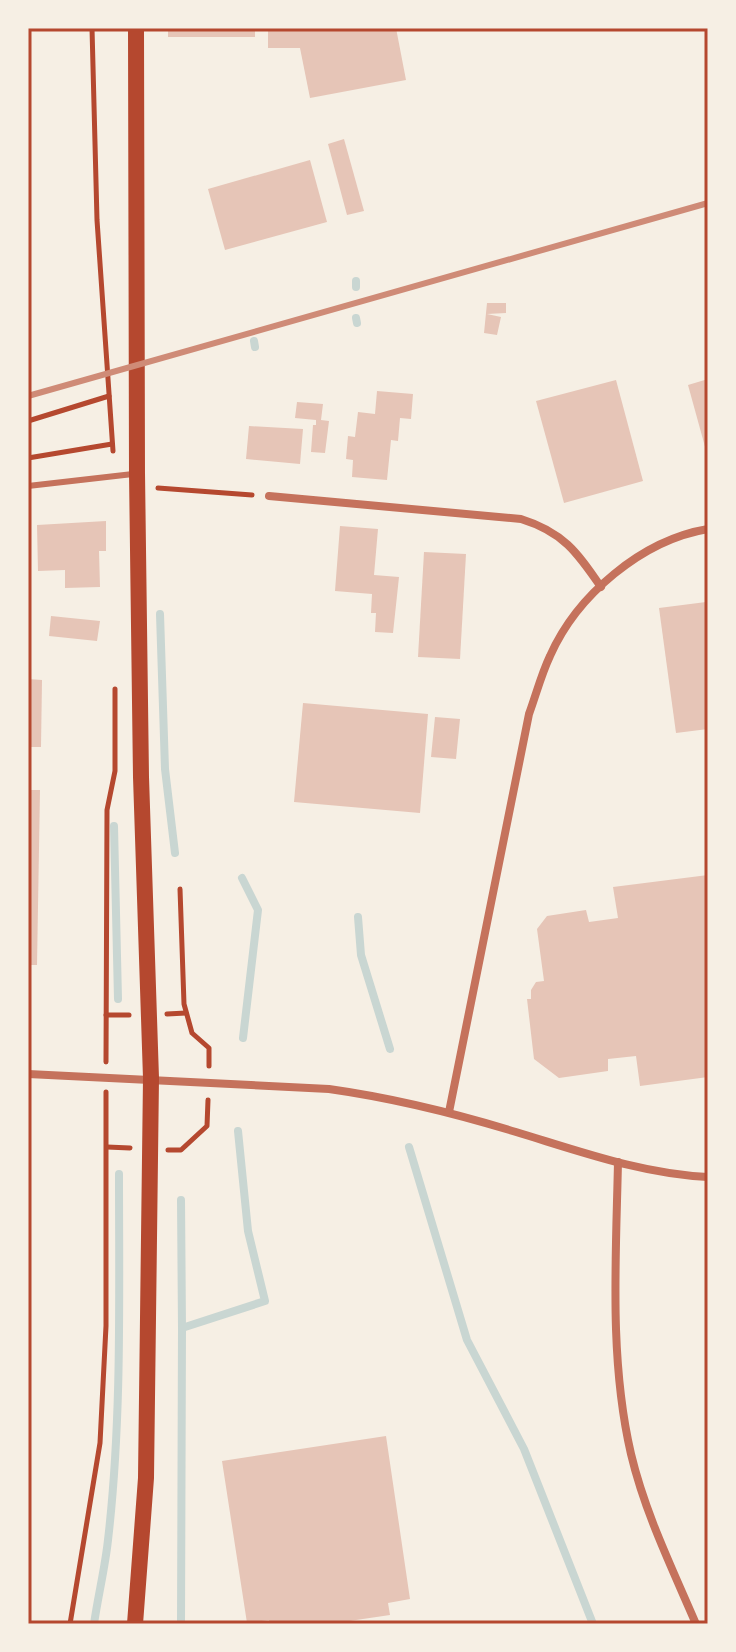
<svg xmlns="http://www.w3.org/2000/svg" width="736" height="1652" font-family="Cabin,sans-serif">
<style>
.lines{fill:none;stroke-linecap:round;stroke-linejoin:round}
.stream{stroke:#c9d6d2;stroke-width:8}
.building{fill:#e6c5b7}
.path{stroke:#b5482f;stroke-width:5}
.service{stroke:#c5725c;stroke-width:6}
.minor{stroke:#c5725c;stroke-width:8}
.secondary{stroke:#b5482f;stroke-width:16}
.rail{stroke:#cf8b77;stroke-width:6}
.neatline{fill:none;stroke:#b5482f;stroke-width:3}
</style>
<rect width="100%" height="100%" fill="#f6efe4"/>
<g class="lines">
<g class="stream">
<polyline points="356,281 356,287"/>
<polyline points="356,318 357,323"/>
<polyline points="254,341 255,347"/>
<polyline points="160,614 165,769 175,853"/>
<polyline points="114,826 118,999"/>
<polyline points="242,878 258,910 243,1038"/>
<polyline points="358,917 361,955 390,1049"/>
<polyline points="409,1147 467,1340 524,1449 593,1624"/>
<polyline points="181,1200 182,1328"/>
<path d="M94,1624C98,1596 105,1568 108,1540C122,1419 119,1296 119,1174"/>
<polyline points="181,1624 182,1328 265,1301 248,1231 238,1131"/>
</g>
</g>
<g class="building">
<rect x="168" y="28" width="87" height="9"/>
<polygon points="268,28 396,28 406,80 310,98 300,48 268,48"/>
<polygon points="344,139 364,211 347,215 328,144"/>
<polygon points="310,160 327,222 225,250 208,189"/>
<polygon points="487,303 506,303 506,313 487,314 501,317 497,335 484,333"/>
<polygon points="708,379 708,454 707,454 688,385"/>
<polygon points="616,380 643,481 564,503 536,401"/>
<polygon points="377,391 413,394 411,419 400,418 398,441 391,440 387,480 352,477 353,460 346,459 348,436 355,437 358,412 375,414"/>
<polygon points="297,402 323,404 321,420 329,421 325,453 311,452 313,425 316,425 316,420 295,418"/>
<polygon points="249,426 303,429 300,464 246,459"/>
<polygon points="106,521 106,551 99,551 100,587 65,588 65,570 38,571 37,525"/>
<polygon points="340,526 378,529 374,575 399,577 393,633 375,632 376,613 371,613 372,594 335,591"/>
<polygon points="424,552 466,554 460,659 418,657"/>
<polygon points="706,602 708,609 708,729 676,733 659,608"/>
<polygon points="51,616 100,621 97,641 49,636"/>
<polygon points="28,679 42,680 41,747 28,747"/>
<polygon points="303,703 428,714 420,813 294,802"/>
<polygon points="435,717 460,719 456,759 431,757"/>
<polygon points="28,790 40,790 37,965 28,965"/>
<polygon points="708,875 708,1077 640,1086 636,1056 608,1059 608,1071 559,1078 534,1059 527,999 531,999 531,990 536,982 544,981 537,929 547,916 586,910 589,922 618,918 613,887"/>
<polygon points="386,1436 410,1599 388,1603 390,1615 329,1624 270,1624 269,1620 247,1623 222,1461"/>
</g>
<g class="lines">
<g class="path">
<polyline points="92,28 97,220 113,451"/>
<polyline points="28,421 109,396"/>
<polyline points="28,458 112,444"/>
<polyline points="158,488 252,495"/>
<polyline points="180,889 184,1004 192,1033 209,1048 209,1066"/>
<polyline points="167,1014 186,1013"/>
<polyline points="106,1015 129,1015"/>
<polyline points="106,1062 107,810 115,771 115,689"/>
<polyline points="107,1147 130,1148"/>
<polyline points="168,1150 181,1150 207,1126 208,1100"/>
<polyline points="70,1624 100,1443 106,1326 106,1092"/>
</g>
<polyline class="service" points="28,486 133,474"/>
<g class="minor">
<path d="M269,496L521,519C563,532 577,552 601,587"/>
<path d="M28,1074L329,1089C393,1098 454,1113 516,1132C579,1151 642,1174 708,1177"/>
<path d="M449,1112L529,714C536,695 541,675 550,656C577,595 642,540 708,529"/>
<path d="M618,1162C616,1258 609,1359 631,1454C645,1513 672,1568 696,1624"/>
</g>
<polyline class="secondary" points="135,1624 146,1478 151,1078 141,777 137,473 136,28"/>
<polyline class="rail" points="28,396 708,203"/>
</g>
<rect width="736" height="1652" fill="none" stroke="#f6efe4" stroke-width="60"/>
<rect x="30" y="30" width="676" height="1592" class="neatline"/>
</svg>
